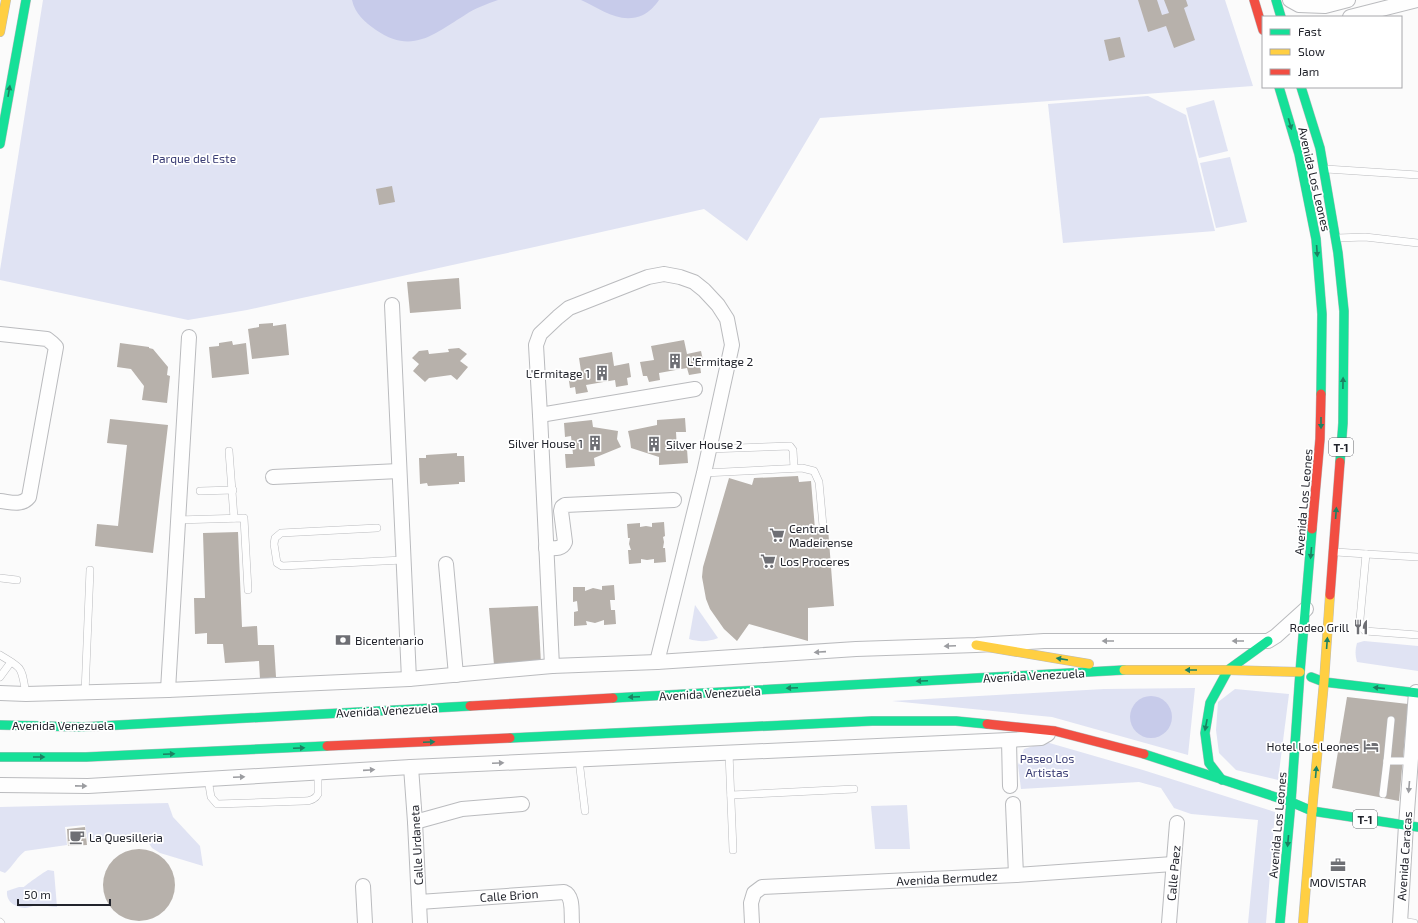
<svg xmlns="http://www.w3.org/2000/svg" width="1418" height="923" font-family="'Exo 2',sans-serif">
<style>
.green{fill:#e0e3f3}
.water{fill:#c7cbea}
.building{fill:#b7b1ab}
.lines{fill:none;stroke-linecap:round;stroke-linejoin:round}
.lane-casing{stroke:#babbbe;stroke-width:8}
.street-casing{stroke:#babbbe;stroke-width:16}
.fast-casing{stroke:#babbbe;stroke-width:10}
.slow-casing{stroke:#babbbe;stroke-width:10}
.jam-casing{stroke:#babbbe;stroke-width:10}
.lane{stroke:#fefefe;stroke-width:7}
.street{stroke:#fefefe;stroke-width:14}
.fast{stroke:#16e098;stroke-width:9}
.slow{stroke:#ffcf43;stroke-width:9}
.jam{stroke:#f24e42;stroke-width:9}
.oneway{fill:#1c8262}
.oneway2{fill:#9b9ca0}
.labels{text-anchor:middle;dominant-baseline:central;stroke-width:3.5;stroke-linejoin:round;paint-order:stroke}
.shield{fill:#fff;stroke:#64666b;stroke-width:1}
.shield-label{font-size:11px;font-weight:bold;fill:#22242c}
.park-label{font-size:12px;fill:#3b3e75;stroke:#fff}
.street-label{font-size:12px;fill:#22242c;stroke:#fff}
.poi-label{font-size:12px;fill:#22242c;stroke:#fff;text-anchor:start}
</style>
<rect width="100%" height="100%" fill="#fbfbfb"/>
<g class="green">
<polygon points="43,0 1225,0 1253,86 820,118 747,241 704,209 530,248 247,310 188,320 0,280 0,270"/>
<polygon points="1148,96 1186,115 1215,231 1063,243 1048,104"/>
<polygon points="1214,100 1228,151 1199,158 1186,108"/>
<polygon points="1230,157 1247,222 1216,228 1200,163"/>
<path d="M695,605L718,638C708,642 699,642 689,639Z"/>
<path d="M1364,641L1418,646V671L1357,662C1355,655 1355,650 1357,643Z"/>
<polygon points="1195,688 1188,755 1052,717 892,701 1104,689"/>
<polygon points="1235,689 1289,694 1278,780 1236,770 1219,753 1216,730 1218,702"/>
<polygon points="1046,742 1143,770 1275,812 1266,923 1248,923 1258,820 1191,814 1174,808 1161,788 1139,782 1021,789 1018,765 1024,749"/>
<path d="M168,803L173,817L200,846L203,866L160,853L152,848L144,836L88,842L85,825L65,827L67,845L25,851C17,857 13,866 5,873L0,871V807Z"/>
<polygon points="907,805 910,849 875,849 871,806"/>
<path d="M48,870L54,871L57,907C51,907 44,905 38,905C34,905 29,908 25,908C15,907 6,902 7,891L19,887H24C27,884 44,872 48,870Z"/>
</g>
<g class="water">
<path d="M352,0H498C487,4 475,8 465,15C434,34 412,55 376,30C365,22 355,14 352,0Z"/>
<path d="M581,0H659C655,6 649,12 643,15C620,25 601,9 581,0Z"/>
<circle cx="1151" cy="717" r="21"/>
</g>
<g class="building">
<polygon points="1138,0 1157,0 1162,15 1169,13 1164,0 1186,0 1188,6 1184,8 1195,40 1174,48 1166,26 1148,32"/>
<polygon points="1120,37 1125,57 1109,61 1104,40"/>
<polygon points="392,186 395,202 379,205 376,189"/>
<polygon points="459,278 461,309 410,313 407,282"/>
<polygon points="273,323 273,326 286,324 289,355 252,359 248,329 259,327 259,324"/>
<polygon points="684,340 687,354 701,351 704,365 700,366 701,373 689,375 687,368 659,373 660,380 649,382 647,376 643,376 640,362 654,360 651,346"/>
<polygon points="232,341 233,345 246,343 249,374 212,378 209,347 219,346 219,343"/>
<polygon points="120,343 149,347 149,348 153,349 168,367 167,375 170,376 167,403 142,400 144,386 131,369 117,367"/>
<polygon points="459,348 467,354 460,361 468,367 457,380 451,375 429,378 425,382 413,371 419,364 412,358 419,351 428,350 429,354 449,352 448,349"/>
<polygon points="612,352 614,366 629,363 631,377 627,378 628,385 616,387 615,380 586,385 588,392 576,394 575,387 570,388 568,374 581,371 579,358"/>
<polygon points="685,418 686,432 676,432 677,450 687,449 688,463 659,465 659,457 631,448 630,440 628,431 657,425 657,420"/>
<polygon points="110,419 168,425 153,553 95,546 97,524 118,526 127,445 107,443"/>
<polygon points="592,420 593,427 618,431 617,439 621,447 594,458 595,466 566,468 565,454 573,454 571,436 565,437 564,423"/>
<polygon points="457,453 457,456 464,456 465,482 459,482 459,484 428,486 427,483 420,484 419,458 426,458 426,455"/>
<polygon points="798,476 799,482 811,481 815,529 828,528 834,606 808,608 808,641 749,624 737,641 724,629 710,609 706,599 702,577 703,567 729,478 752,485 754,478"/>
<polygon points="664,522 665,536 663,537 664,542 663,548 665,548 666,562 654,563 654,559 647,560 641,559 641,563 629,564 628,550 631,550 629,544 630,538 628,538 627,524 640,523 640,527 646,526 652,527 652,523"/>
<polygon points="238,532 242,627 257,626 258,645 274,645 276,677 260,679 259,661 225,663 223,644 207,644 207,633 195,634 194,598 205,598 203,533"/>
<polygon points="614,585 615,600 610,600 611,610 615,610 616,624 604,625 604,620 595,623 586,621 587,625 574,626 574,612 578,611 577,601 573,602 573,587 585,587 585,591 593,588 602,590 602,586"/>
<polygon points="538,606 541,664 494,665 489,608"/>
<polygon points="1347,697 1408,704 1399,801 1332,788"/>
<polygon points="85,827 87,845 68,846 67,829"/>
<circle cx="139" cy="885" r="36"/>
</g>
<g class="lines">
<g class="lane-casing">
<g id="lane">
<polyline points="1326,169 1418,175"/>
<polyline points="1337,238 1365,237 1418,243"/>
<polyline points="709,449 790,446 793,450 794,468"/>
<polyline points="229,451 234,518"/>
<polyline points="704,473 802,468 814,471 819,482 823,526"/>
<polyline points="200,491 233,490"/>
<polyline points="177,520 244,518 248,590"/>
<polyline points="377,528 281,533 275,538 274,544 277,563 282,566 403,560"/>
<polyline points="1336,552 1366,554"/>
<polyline points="1418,557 1366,554 1360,619 1361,627 1365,631 1418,635"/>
<polyline points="0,578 17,580"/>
<path d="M0,655C24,669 21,667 26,694"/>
<polyline points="0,677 11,662"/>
<polyline points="85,693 90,570"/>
<polyline points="1391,720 1387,761 1411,761"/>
<polyline points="729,753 733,850"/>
<polyline points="579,760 585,811"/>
<path d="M208,779L211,797L217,804L304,801C310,801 315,800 318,794V773"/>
<polyline points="1383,794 1387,761"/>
<polyline points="731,795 854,789"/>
<polyline points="1400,921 1414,923"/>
<polyline points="0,922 1,923"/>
</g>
</g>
<g class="street-casing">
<g id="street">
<polyline points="1290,0 1299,5 1325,6 1348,0"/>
<polyline points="1350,17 1417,0"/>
<polyline points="392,305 409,679"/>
<path d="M0,334L47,339L52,343L56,347L29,497C22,506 11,502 0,501"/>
<polyline points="540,415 695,389"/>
<polyline points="273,477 399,471"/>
<path d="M546,548C553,548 562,550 565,542L561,511L562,507L565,505L674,500"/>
<polyline points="446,564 456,675"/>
<polyline points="552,666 540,415 536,345 540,334 558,317 569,308 648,277 664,274 680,277 694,282 704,290 718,305 727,319 732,345 704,473 657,662"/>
<polyline points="168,690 189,337"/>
<polyline points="0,693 26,694 168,690 409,679 552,666 657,662 856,649 976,645 1044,641 1268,641 1276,636 1306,609"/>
<polyline points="1009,740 1010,786"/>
<polyline points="411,767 415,822 420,923"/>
<polyline points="0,785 88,786 411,767 1009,740 1041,738 1048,734"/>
<polyline points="1013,804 1016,875"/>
<polyline points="415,822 462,809 522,804"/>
<polyline points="363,886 365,923"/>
<path d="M419,902L564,892C574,896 571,913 572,923"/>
<polyline points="752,923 751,903 754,893 762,887 1016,875 1173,864"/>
<polyline points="1169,923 1177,823"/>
<polyline points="1400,923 1406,825 1416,692"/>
</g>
</g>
<g class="fast-casing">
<g id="fast">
<polyline points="1276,0 1281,17"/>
<polyline points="1279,87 1299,154 1316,239 1322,314 1321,394"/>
<polyline points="1301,87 1320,148 1338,253 1344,311 1343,423 1340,462"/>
<polyline points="0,144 26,0"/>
<polyline points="1312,529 1300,672 1291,802 1312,811 1418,827"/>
<polyline points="1311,677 1324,682 1418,693"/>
<polyline points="613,698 1124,670"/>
<polyline points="0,725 83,727 470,706"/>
<polyline points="510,738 872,721 956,721 987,724"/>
<polyline points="1144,754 1291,802 1280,923"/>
<polyline points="0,757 86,757 327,746"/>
<polyline points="1222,780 1209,763 1205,733 1210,703 1228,670 1268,641"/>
</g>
</g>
<g class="slow-casing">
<g id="slow">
<polyline points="0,32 6,0"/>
<polyline points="976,645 1089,664"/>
<polyline points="1124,670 1228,670 1300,672"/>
<polyline points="1312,811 1324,682 1330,595"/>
<polyline points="1303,923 1312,811"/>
</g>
</g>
<g class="jam-casing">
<g id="jam">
<polyline points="1254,0 1263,30"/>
<polyline points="1312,529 1320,439 1321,394"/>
<polyline points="1330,595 1340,462"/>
<polyline points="470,706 613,698"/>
<polyline points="987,724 1055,731 1144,754"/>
<polyline points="327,746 510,738"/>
</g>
</g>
<use href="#lane" class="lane"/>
<use href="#street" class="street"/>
<use href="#fast" class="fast"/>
<use href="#slow" class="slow"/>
<use href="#jam" class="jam"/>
</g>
<defs><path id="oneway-solid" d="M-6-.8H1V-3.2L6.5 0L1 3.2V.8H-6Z"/></defs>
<g class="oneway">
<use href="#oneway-solid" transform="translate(9 91) rotate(-80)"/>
<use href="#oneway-solid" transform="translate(1290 124) rotate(74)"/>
<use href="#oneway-solid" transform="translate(1317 251) rotate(86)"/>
<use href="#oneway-solid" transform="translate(1343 383) rotate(-89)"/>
<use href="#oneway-solid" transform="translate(1321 423) rotate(90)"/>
<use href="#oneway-solid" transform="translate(1336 513) rotate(-86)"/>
<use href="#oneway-solid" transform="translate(1311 553) rotate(95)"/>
<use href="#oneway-solid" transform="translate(1327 643) rotate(-86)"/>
<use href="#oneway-solid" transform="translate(1062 659) rotate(-171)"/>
<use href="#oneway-solid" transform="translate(1191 670) rotate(-180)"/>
<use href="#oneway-solid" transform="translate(922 681) rotate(177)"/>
<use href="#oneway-solid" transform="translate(792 688) rotate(177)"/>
<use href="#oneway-solid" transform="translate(1379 688) rotate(-174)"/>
<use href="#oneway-solid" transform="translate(634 697) rotate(177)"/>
<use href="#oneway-solid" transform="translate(1206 725) rotate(101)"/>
<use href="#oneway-solid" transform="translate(429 742) rotate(-3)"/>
<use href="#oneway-solid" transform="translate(299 748) rotate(-3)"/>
<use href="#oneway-solid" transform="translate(169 754) rotate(-3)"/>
<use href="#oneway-solid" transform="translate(39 757)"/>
<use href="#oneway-solid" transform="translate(1316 772) rotate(-85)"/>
<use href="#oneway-solid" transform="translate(1288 841) rotate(95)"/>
</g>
<g class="oneway2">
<use href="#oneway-solid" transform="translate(1108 641) rotate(180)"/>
<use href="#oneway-solid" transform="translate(1238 641) rotate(180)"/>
<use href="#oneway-solid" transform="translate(950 646) rotate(178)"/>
<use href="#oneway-solid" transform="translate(820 652) rotate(176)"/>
<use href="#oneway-solid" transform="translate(498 763) rotate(-3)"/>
<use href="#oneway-solid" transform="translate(369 770) rotate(-4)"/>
<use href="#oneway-solid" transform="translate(239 777) rotate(-3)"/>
<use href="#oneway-solid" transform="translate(81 786) rotate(1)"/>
<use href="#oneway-solid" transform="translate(1409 787) rotate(95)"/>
</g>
<defs>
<g id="building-bare" transform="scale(1.2)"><path d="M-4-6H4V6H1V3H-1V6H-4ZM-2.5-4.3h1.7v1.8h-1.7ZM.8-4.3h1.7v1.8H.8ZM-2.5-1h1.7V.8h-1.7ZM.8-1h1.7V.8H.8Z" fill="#6e6f74" stroke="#fff" stroke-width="2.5" paint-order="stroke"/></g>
<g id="supermarket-bare" transform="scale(1.2)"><path d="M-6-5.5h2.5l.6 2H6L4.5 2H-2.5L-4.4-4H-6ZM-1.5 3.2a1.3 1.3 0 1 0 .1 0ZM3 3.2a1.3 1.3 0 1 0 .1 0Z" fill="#6e6f74" stroke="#fff" stroke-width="2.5" paint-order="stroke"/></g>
<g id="restaurant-bare" transform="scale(1.2)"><path d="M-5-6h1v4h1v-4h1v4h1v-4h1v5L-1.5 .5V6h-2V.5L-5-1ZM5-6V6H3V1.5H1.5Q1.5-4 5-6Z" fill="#6e6f74" stroke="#fff" stroke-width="2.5" paint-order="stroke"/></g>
<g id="bank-bare" transform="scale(1.2)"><path d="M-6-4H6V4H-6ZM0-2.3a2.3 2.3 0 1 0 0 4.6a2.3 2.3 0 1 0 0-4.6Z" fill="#6e6f74" stroke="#fff" stroke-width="2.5" paint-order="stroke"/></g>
<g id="hotel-bare" transform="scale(1.2)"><path d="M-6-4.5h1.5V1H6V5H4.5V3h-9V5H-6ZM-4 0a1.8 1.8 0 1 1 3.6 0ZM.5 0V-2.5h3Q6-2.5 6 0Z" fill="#6e6f74" stroke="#fff" stroke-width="2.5" paint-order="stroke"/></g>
<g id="cafe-bare" transform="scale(1.2)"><path d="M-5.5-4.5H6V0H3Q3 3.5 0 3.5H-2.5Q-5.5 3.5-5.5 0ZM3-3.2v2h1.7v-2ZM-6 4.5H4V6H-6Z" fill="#6e6f74" stroke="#fff" stroke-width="2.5" paint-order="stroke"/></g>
<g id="office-bare" transform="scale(1.2)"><path d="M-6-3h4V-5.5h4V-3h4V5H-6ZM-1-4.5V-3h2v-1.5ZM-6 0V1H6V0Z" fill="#6e6f74" stroke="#fff" stroke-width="2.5" paint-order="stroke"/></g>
</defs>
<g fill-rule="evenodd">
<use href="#building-bare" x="675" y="361"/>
<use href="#building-bare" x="602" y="373"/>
<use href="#building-bare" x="595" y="443"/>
<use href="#building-bare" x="654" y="444"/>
<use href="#supermarket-bare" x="777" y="535"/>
<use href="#supermarket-bare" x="768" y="561"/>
<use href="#restaurant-bare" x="1361" y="627"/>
<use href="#bank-bare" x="343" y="640"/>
<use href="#hotel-bare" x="1371" y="746"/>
<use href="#cafe-bare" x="77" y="837"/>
<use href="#office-bare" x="1338" y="865"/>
</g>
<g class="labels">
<g class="shield">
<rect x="1329" y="438" width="24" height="18" rx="3"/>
<rect x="1353" y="810" width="24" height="18" rx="3"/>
</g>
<g class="shield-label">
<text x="1341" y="447">T-1</text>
<text x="1365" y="819">T-1</text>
</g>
<g class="park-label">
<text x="194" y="158">Parque del Este</text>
<text x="1047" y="758">Paseo Los<tspan x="1047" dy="14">Artistas</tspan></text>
</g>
<g class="street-label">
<text transform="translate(1315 179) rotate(77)">Avenida Los Leones</text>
<text transform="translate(1303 502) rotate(-85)">Avenida Los Leones</text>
<text transform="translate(1034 675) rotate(-3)">Avenida Venezuela</text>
<text transform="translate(710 693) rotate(-3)">Avenida Venezuela</text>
<text transform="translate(387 710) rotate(-3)">Avenida Venezuela</text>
<text x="63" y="725">Avenida Venezuela</text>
<text transform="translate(1277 825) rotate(-85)">Avenida Los Leones</text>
<text transform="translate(416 845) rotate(-93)">Calle Urdaneta</text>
<text transform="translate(1404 856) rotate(-86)">Avenida Caracas</text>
<text transform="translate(1173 873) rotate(-85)">Calle Paez</text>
<text transform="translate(947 878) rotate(-3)">Avenida Bermudez</text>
<text transform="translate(509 895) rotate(-4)">Calle Brion</text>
</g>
<g class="poi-label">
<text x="687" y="361">L'Ermitage 2</text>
<text x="590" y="373" text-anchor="end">L'Ermitage 1</text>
<text x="583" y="443" text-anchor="end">Silver House 1</text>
<text x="666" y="444">Silver House 2</text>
<text x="789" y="528">Central<tspan x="789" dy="14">Madeirense</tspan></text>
<text x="780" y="561">Los Proceres</text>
<text x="1349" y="627" text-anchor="end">Rodeo Grill</text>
<text x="355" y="640">Bicentenario</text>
<text x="1359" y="746" text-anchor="end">Hotel Los Leones</text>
<text x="89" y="837">La Quesilleria</text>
<text x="1338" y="882" text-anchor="middle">MOVISTAR</text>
</g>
</g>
<rect x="1262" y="16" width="140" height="72" fill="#ffffff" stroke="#a7a7ab"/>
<rect x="1270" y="29" width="20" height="6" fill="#16e098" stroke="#a7a7ab"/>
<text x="1298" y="36" font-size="12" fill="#22242c">Fast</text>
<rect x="1270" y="49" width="20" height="6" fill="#ffcf43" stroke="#a7a7ab"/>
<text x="1298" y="56" font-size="12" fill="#22242c">Slow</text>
<rect x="1270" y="69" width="20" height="6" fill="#f24e42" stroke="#a7a7ab"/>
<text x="1298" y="76" font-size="12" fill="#22242c">Jam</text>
<path d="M18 899v6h92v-6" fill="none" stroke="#22242c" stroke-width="2"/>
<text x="24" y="899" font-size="12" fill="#22242c" stroke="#ffffff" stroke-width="3" paint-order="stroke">50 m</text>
</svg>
